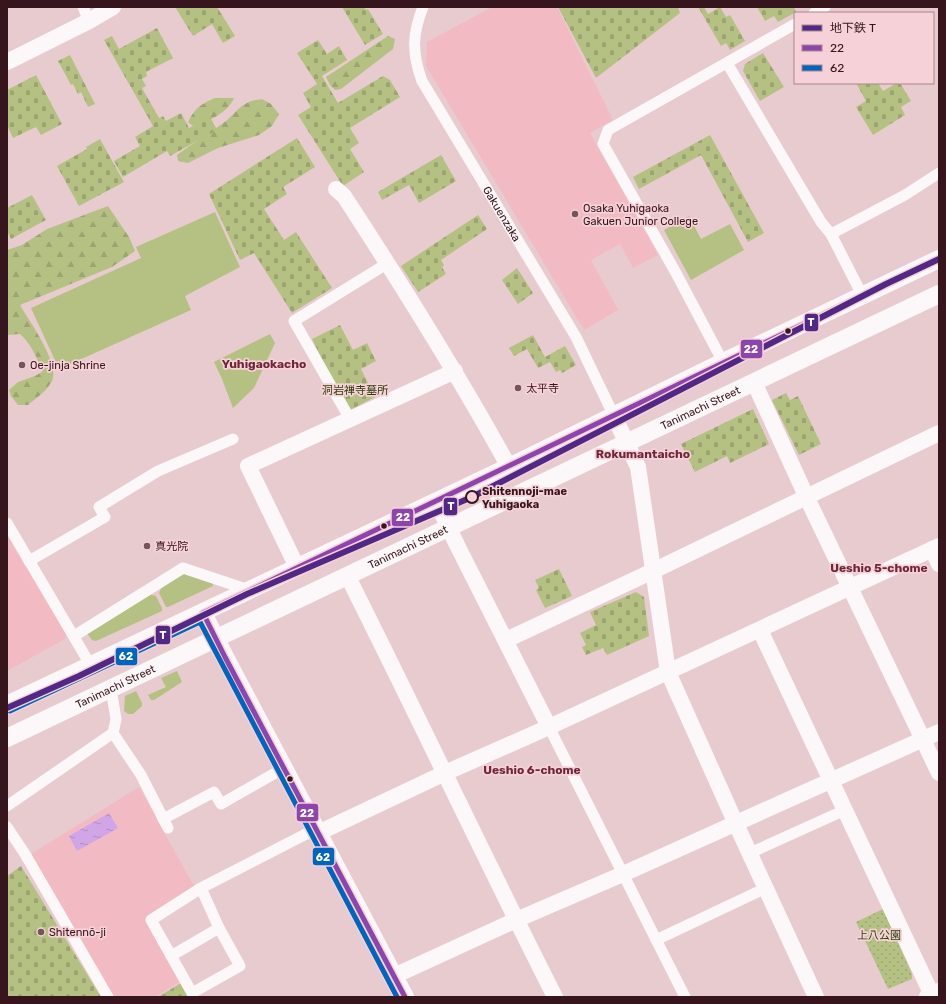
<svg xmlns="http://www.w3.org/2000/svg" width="946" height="1004" font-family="Rubik,'Noto Sans JP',sans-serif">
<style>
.built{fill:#f2bac3}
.green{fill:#b5c183}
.forest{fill:url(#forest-firs)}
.cemetery{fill:url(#cemetery-stones)}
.park{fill:url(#park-dots)}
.water{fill:url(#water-ripples)}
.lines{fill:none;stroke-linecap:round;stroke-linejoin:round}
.street{stroke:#fcf7f8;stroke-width:11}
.secondary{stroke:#fcf7f8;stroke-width:16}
.primary{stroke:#fcf7f8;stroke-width:18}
.bus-1-casing{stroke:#f6d1d7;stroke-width:8}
.bus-2-casing{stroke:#f6d1d7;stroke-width:8}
.bus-1{stroke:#8e44ad;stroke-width:5}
.bus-2{stroke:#0065bd;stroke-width:5}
.metro-1-casing{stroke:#f6d1d7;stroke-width:9}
.metro-1{stroke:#522886;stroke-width:6}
.poi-dot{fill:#74555b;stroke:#f6d1d7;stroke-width:1.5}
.bus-dot{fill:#36151d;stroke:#f6d1d7;stroke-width:1.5}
.stop-dot{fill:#f6d1d7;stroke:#36151d;stroke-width:2}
.labels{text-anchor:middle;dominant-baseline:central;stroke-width:3.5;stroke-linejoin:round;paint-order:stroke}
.poi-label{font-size:11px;fill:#36151d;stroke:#f6d1d7;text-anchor:start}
.street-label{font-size:11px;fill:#36151d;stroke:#f6d1d7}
.park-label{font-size:11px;fill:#2d400b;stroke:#f6d1d7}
.stop-label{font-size:11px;font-weight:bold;fill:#36151d;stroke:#f6d1d7;text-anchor:start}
.neighbourhood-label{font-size:12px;font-weight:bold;fill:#70263a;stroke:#f6d1d7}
.line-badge{stroke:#f6d1d7;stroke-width:1.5}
.badge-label{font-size:11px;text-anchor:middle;font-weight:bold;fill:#fff}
</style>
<defs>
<pattern id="forest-firs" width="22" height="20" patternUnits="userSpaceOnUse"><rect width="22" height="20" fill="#b5c183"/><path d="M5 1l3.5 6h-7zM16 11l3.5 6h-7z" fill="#9ca571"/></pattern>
<pattern id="cemetery-stones" width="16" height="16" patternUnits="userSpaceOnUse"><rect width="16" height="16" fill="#b5c183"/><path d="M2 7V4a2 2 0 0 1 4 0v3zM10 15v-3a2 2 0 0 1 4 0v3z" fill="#9ca571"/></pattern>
<pattern id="park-dots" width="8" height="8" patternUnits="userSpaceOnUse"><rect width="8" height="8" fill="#b5c183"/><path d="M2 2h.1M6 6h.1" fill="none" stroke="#9ca571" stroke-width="1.8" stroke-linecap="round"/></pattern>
<pattern id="water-ripples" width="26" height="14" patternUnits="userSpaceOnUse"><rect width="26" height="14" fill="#d0a6e6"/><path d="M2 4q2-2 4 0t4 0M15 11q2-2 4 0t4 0" fill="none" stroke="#b38ec5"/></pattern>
</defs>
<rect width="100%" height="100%" fill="#e8cbcf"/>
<g class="built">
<polygon points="492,7 557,7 613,120 590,133 658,255 633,268 620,244 591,260 618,310 584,330 426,66 427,42"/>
<polygon points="7,536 66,634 65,639 7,671"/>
<polygon points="139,787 195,888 147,919 181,981 155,997 112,997 31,854"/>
</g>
<g class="green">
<polygon points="215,212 240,267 185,296 191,310 59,369 31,308 141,258 136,247"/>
<polygon points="689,216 701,239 730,224 744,250 691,280 664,230"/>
<polygon points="270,334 275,343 254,388 233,408 222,379 214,362"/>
<polygon points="184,572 212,582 213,586 168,607 166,607 159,593 162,586"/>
<polygon points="148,594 156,596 162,608 162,611 96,641 92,640 86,632"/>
<polygon points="177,671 182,682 154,700 151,700 148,695 166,687 161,678"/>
<polygon points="136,691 142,703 142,706 133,714 128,714 124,711 125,696"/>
</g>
<g class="forest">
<polygon points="388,36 395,39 393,49 341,89 335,90 330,85 326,77"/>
<path d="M215,98H234C228,113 207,122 193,126L188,122C195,108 201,104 215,98Z"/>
<path d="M262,99L271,104L279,114L272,126L259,135L218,148L188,163L178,161L177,155C193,143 210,133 226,121C233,115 239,107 247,103C251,100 257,100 262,99Z"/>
<path d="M108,206L129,237L135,251L112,267L20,305C29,321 60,363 52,381C47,391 36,398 28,405H18L11,396L9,390L18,382L35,376L42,372C38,359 30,342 20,334L7,335V250L22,245L47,229Z"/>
</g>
<g class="cemetery">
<polygon points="175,7 217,7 235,36 223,43 212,24 193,36"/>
<polygon points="342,7 364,7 366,10 368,9 383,34 365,45"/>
<polygon points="558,7 678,7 680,13 596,78"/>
<polygon points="698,7 704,7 708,14 720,7 726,17 730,15 745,41 730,50 726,43 721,46"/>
<polygon points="757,7 794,7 796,12 778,22 774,16 765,21"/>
<polygon points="157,28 173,58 146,72 147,76 142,79 146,86 142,88 159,118 163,116 166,121 181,113 189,128 210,117 217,130 170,156 167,151 123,177 114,161 140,146 135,137 153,126 104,40 112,36 119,49"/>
<polygon points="318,40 327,54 339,46 347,60 322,76 338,103 383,76 390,80 400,97 350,128 359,143 350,149 364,172 343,186 298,115 311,107 303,93 317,84 297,53"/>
<polygon points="763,53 784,87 760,101 743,71 745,64"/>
<polygon points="70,55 95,104 88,107 81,92 78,94 73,84 71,85 58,61"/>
<polygon points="36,75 62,124 41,135 36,127 13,138 7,125 7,90"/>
<polygon points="856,83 878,83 883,91 897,83 900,83 911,101 901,107 905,115 873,135 856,107 866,101"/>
<polygon points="710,135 764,233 748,242 701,155 639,189 633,177"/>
<polygon points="297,138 315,167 283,187 287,194 264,209 284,240 296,232 332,288 292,313 254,253 240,260 209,194"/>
<polygon points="100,139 124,182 79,206 57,166 87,149 86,147"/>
<polygon points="441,155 456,181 419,203 409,185 382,200 378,192"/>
<polygon points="32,195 46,220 11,239 7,231 7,208"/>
<polygon points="478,215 487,229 441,260 444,265 442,267 446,274 418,292 401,266"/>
<polygon points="517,268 533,293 518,304 502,280"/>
<polygon points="340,325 353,350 367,343 376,361 361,369 375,397 348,411 312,339"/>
<polygon points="533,335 545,357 565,346 576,365 562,373 560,370 556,372 550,362 538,368 527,349 514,356 509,348"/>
<polygon points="786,393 790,400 798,396 821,444 799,455 772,400"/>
<polygon points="753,409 769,444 730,463 727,456 695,472 681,444"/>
<polygon points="559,569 572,596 545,608 536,590 539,588 535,580"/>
<polygon points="636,592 644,597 649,636 607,655 603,648 586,655 582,647 586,645 580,633 596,625 590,612"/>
<polygon points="21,866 101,997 7,997 7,876"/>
<polygon points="181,983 189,997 158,997"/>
</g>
<polygon class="park" points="883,909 912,974 912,979 888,989 856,922"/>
<polygon class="water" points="109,813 118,828 77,851 69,836"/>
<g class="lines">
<g class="street">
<polyline points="83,7 89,21"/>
<path id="s1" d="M423,7C412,34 412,54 422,81L576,337L614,416"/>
<polyline points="814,13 825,7"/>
<polyline points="727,63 821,222 831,234 862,295"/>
<polyline points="831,234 905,195 939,173"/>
<polyline points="723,362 676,273 603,144 608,130 795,24"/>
<polyline points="350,419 294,321 388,263"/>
<polyline points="7,523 91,666"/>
<polyline points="29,561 105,517 99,507 158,471 233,439"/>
<polyline points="74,636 183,568 249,590"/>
<polyline points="549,727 685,997"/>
<polyline points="113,733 141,775 168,828"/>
<polyline points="7,806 113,733 116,719 111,689"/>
<polyline points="163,819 214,792 221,804 284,768"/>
<polyline points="7,827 25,854 108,997"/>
<polyline points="750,853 845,810"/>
<polyline points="201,888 151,920 192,993 240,966 219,928 201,888 306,834 318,833"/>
<polyline points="656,940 766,888"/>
<polyline points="171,956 219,928"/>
</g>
<g class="secondary">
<polyline points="7,62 89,21 113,7"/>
<path d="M336,189L344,196C402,285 458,374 509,467"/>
<polyline points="754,382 807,498 939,773"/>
<polyline points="614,416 638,467 668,672 736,824 816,997"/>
<polyline points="436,501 457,545 549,727"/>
<polyline points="932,549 939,564"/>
<polyline points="297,567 248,466 455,371"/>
<path d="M348,577C418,716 484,857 555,997"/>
<polyline points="760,630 932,995"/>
<polyline points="506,640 653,571 939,433"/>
<polyline points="318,833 445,773 549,727 939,546"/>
<polyline points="394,976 516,920 623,874 939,732"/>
</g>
<g class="primary">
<polyline points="203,613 225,657 405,997"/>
<polyline points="7,705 509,467 723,362 939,259"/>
<path id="s2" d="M7,738L939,294"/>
<polyline points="928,997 939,992"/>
</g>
<g class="bus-1-casing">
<path id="bus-1" d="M405,997L225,657L203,613C449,496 693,376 939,259"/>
</g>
<g class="bus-2-casing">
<polyline id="bus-2" points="10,711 200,622 397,997"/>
</g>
<use href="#bus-1" class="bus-1"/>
<use href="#bus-2" class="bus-2"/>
<g class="metro-1-casing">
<polyline id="metro-1" points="7,708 79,676 247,594 472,497 886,284 939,259"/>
</g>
<use href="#metro-1" class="metro-1"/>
</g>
<g class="poi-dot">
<circle cx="575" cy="214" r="4"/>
<circle cx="22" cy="365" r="4"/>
<circle cx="518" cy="388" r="4"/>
<circle cx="147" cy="546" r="4"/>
<circle cx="41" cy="932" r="4"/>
</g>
<g class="bus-dot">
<circle cx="788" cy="331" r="3.5"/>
<circle cx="384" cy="526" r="3.5"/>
<circle cx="290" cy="779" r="3.5"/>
</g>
<circle class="stop-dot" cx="472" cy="497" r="6"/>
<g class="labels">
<g class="poi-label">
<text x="583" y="208">Osaka Yuhigaoka<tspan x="583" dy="13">Gakuen Junior College</tspan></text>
<text x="30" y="365">Oe-jinja Shrine</text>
<text x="526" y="388">太平寺</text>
<text x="155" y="546">真光院</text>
<text x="49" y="932">Shitennō-ji</text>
</g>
<g class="street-label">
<text stroke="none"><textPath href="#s1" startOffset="231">Gakuenzaka</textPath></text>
<text stroke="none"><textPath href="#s2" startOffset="768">Tanimachi Street</textPath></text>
<text stroke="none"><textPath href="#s2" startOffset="444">Tanimachi Street</textPath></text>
<text stroke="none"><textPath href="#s2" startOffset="120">Tanimachi Street</textPath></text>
</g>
<g class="park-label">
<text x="355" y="390">洞岩禅寺墓所</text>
<text x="879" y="935">上八公園</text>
</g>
<g class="stop-label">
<text x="482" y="491">Shitennoji-mae<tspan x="482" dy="13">Yuhigaoka</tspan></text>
</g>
<g class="neighbourhood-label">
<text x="264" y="364">Yuhigaokacho</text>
<text x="643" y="454">Rokumantaicho</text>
<text x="879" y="568">Ueshio 5-chome</text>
<text x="532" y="770">Ueshio 6-chome</text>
</g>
</g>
<g class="line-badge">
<rect x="804" y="313" width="15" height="19" rx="4" fill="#522886"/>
<rect x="740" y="339" width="23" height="20" rx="4" fill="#8e44ad"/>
<rect x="443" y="497" width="15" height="19" rx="4" fill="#522886"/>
<rect x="391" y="508" width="23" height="19" rx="4" fill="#8e44ad"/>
<rect x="155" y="625" width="16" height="20" rx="4" fill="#522886"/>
<rect x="115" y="647" width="23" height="19" rx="4" fill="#0065bd"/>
<rect x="296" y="803" width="23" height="19" rx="4" fill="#8e44ad"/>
<rect x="312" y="847" width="23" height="19" rx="4" fill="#0065bd"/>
</g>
<g class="badge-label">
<text x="811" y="326">T</text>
<text x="751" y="353">22</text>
<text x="451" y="510">T</text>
<text x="403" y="521">22</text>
<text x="163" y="639">T</text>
<text x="126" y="660">62</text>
<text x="307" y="817">22</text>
<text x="323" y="861">62</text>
</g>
<rect width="946" height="1004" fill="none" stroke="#36151d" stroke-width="16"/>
<rect x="794" y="12" width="140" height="72" fill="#f6d1d7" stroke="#a9868d"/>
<rect x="802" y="25" width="20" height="6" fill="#522886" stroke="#a9868d"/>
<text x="830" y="32" font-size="12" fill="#36151d">地下鉄 T</text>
<rect x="802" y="45" width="20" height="6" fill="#8e44ad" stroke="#a9868d"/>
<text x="830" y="52" font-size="12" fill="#36151d">22</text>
<rect x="802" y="65" width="20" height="6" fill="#0065bd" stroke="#a9868d"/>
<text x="830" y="72" font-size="12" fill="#36151d">62</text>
</svg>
